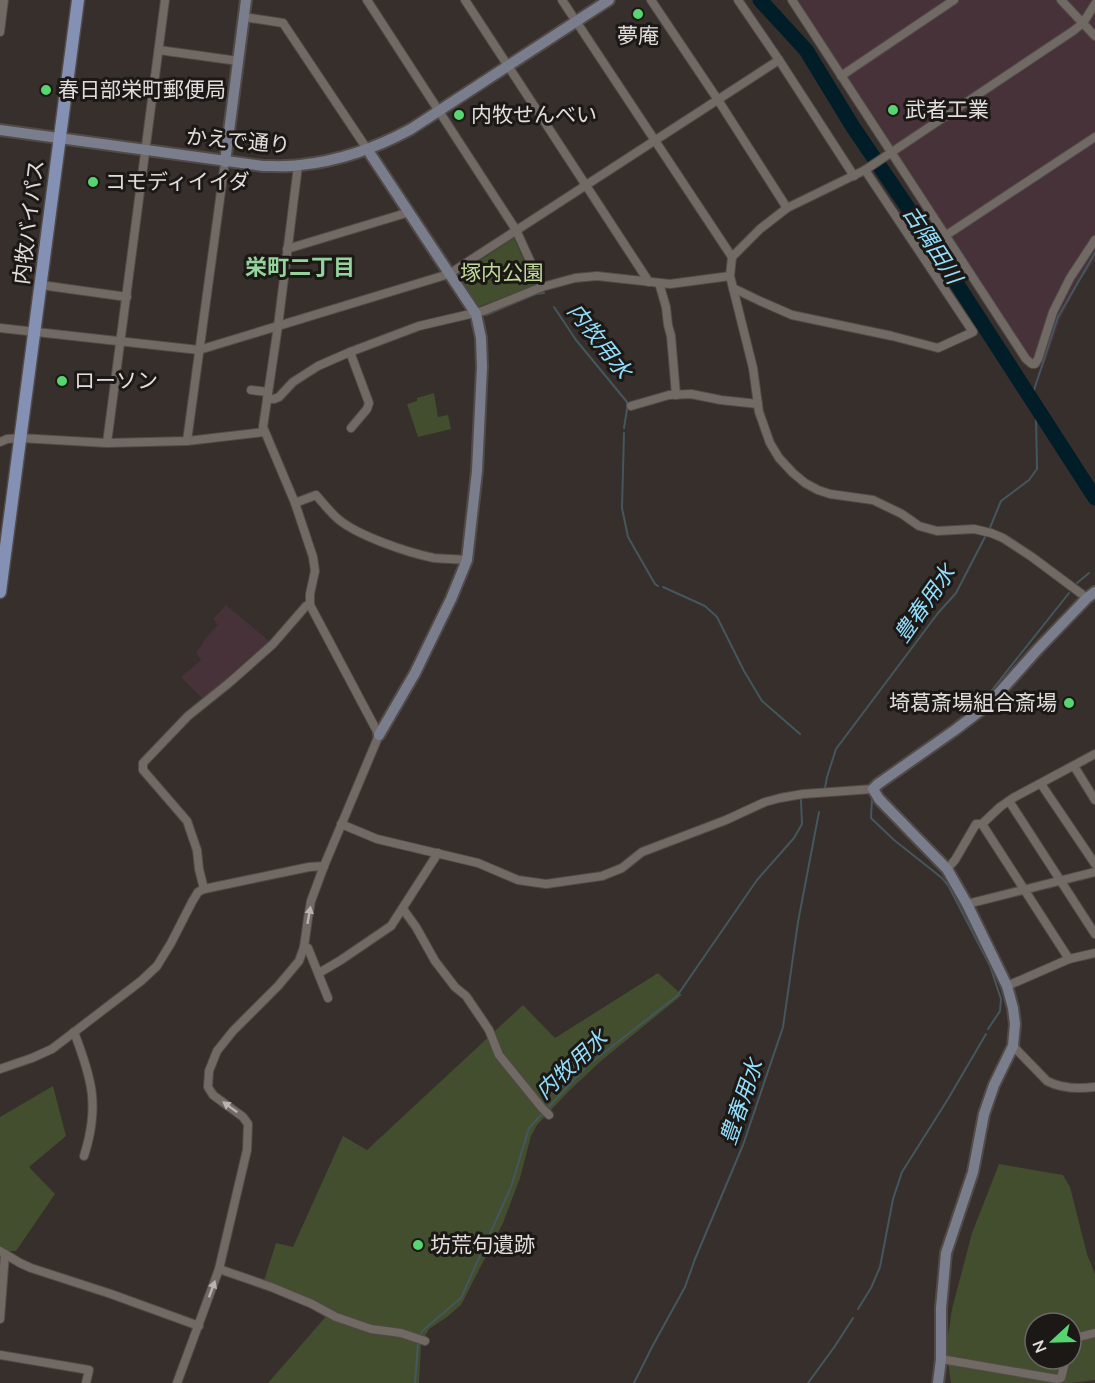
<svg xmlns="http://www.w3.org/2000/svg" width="1095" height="1383" font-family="'Nunito Sans','Noto Sans JP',sans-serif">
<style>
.industrial{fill:#463238}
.green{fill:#424e2e;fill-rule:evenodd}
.water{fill:#001d28;stroke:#44575e;stroke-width:1.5}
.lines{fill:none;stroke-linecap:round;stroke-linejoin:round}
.stream{stroke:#44575e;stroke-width:2}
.river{stroke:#001d28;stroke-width:15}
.street-casing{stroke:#514a48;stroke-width:10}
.secondary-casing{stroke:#514a48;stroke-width:14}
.primary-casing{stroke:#514a48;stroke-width:15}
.street{stroke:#716964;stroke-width:8}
.secondary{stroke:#7a7d8c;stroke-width:10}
.primary{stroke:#8491b5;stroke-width:12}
.oneway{fill:#bab4b1}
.poi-dot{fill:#57d570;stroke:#1b1816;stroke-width:2}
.labels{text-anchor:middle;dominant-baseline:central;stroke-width:6;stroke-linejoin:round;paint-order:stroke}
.poi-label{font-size:21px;fill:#e2dddb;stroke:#1b1816;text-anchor:start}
.street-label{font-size:21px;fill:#e2dddb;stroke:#1b1816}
.park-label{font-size:21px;fill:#c0d89b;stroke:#1b1816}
.water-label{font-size:22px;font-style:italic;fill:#93defb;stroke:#1b1816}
.neighbourhood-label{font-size:22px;font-weight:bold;fill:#94d39b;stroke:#1b1816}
</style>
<rect width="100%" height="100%" fill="#362f2b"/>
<g class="industrial">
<polygon points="796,0 1095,0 1095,260 1078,284 1061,318 1043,369 1034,364"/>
<polygon points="226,605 269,641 203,699 181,677 201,660 196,653 208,635 218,625 213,619"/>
</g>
<g class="green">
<polygon points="514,238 535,285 478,307 456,276"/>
<polygon points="434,393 438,417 448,415 451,429 418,437 407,404 417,401 417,398"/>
<polygon points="658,973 682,995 602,1060 569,1091 537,1125 531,1136 520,1178 503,1223 461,1305 447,1317 429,1329 421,1344 419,1383 268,1383 329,1313 263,1284 276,1243 293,1247 343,1136 367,1150 523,1005 555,1038"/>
<polygon points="53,1086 66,1136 29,1167 55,1194 16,1251 0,1251 0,1117"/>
<path d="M999,1164L1063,1175L1070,1187L1087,1254L1095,1274V1380L1071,1383H951L946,1349L952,1309L972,1233ZM1035,1323H1071V1359H1035Z"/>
</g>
<path class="water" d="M570,1063L573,1065L574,1069L558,1092L554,1094L550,1092L546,1083C552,1074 560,1065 570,1063Z"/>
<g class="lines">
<g class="stream">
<polyline points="554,307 576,340 627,402 627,409 624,428"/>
<polyline points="486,315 536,294 544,293"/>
<polyline points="624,433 622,508 628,537 655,584 658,586"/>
<polyline points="989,530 1001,501 1029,480 1037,469 1036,418 1031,399 1058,317 1095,253"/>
<polyline points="1077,583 1089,573"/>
<polyline points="663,587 705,606 717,617 744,671 762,701 800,734"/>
<polyline points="973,710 988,695 1069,593"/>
<polyline points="825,788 827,777 836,749 938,613 956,593 986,535"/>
<polyline points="872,799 871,818 894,840 942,878 949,887 990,966 1001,999 1000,1011 988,1029"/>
<polyline points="858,1309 871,1288 880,1267 893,1199 902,1172 948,1099 986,1034"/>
<polyline points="415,1383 418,1343 422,1331 461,1298 511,1187 529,1128 587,1066 677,996 757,880 794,838 802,824 801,800"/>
<polyline points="634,1383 652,1347 685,1287 695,1259 743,1145 783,1027 798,922 819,812"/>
<polyline points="808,1383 835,1346 853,1318"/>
</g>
<polyline class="river" points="760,0 806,50 853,127 908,208 1095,498"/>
<g class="street-casing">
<g id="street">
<polyline points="367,0 516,230 542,287"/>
<polyline points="465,0 649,282"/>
<polyline points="562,0 732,257 730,276 753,368 759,412 770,443 779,458 793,473 805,483 818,490 830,494 873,500 902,514 919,526 937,531 974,529 991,533 1003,538 1032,557 1087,598"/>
<polyline points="651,0 718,100 787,208"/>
<polyline points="738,0 779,60 854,176"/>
<polyline points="792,0 1026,359 1032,364 1035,364 1038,359 1053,312 1070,278 1095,240"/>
<polyline points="1061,0 1095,36"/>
<polyline points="244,17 283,23 367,149"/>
<polyline points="0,32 4,0"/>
<polyline points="159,50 238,61"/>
<polyline points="841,76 954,0"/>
<polyline points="945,236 1095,137"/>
<polyline points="287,249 403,214 408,211"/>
<polyline points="732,257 760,229 787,208 865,170 1073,31 1083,23 1095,4"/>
<polyline points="659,283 666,307 668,325 671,336 676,395"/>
<polyline points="41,285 127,297"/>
<polyline points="733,288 760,301 792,315 892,336 938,348 973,332 865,170"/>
<polyline points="0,328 199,350 449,274 779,60"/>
<polyline points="350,352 369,403 367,409 351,428"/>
<polyline points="251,390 268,392"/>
<polyline points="267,399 274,399 279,397 293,382 318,366 350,352 419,326 483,311 542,287 575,278 597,276 670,284 730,276"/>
<polyline points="631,406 669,395 691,394 721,400 758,404"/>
<polyline points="187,441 225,162"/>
<polyline points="0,442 7,439 20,438 107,443 187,441 264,432"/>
<polyline points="107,443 165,0"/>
<path d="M295,503L316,495C323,503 330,512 338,519C358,536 409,553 434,558C445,559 456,559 467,560"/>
<polyline points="1074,766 1095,800"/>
<polyline points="1041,784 1095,864"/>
<polyline points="1009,801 1095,934"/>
<polyline points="341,824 377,839 478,863 518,880 546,884 602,876 622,868 642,852 726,820 765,802 780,798 803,794 873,789"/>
<polyline points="982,824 1069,959"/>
<polyline points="947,869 955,860 976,824 982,824 1000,807 1013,798 1095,754"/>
<polyline points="204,889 199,869 197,850 187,821 143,770 143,763 188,716 229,683 273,644 306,606 310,605"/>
<polyline points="967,904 1095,872"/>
<polyline points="403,909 416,927 435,961 455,987 466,996 483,1021 489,1030 499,1055 542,1108 549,1115"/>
<polyline points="304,947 308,948 328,998"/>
<polyline points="319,973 341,960 391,926 438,853"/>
<polyline points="1007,986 1069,959 1095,953"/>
<path d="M74,1032C92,1079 100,1106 84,1156"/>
<path d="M1013,1046L1047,1081C1062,1089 1079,1089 1095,1087"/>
<polyline points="0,1069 32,1058 52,1049 141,981 157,966 171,943 192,902 198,892 204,889 309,867 324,866"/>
<polyline points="0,1251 20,1263 31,1268 111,1294 199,1326"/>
<polyline points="219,1269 271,1287 312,1304 336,1317 371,1329 401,1333 425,1341"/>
<polyline points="0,1319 5,1254"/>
<polyline points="1071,1339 1095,1333"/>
<polyline points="0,1355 89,1370 86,1383"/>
<polyline points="941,1359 1057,1379 1061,1378 1066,1359"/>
<polyline points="177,1383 219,1269 247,1150 248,1124 243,1117 213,1095 208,1087 209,1071 217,1051 233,1031 278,986 299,961 304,947 308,918 311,901 324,866 379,735 310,605 310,594 315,571 313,557 295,503 263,427 278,326 298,166"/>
</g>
</g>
<g class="secondary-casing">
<g id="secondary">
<path d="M0,130L263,166C275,166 288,167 300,165C340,161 376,148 411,129L609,0"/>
<polyline points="367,149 476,314 481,338 482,367 477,471 467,560 451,599 415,673 379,735"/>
<polyline points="225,162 246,0"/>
<polyline points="938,1383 941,1359 941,1308 946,1253 973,1172 984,1114 994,1085 1013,1046 1015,1024 1013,1008 1007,986 967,904 947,869 879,799 873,789 878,784 955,730 989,704 1038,649 1087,598 1095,592"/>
</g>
</g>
<g class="primary-casing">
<polyline id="primary" points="0,592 78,0"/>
</g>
<use href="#street" class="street"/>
<use href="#secondary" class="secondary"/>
<use href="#primary" class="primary"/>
</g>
<defs><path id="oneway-solid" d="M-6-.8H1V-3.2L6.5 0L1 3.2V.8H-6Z" transform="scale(1.5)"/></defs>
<g class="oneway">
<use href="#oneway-solid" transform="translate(309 915) rotate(-80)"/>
<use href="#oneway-solid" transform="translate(230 1107) rotate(-144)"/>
<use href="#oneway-solid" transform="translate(212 1289) rotate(-70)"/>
</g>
<g class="poi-dot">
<circle cx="638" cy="14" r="6"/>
<circle cx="46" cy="90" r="6"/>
<circle cx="893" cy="110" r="6"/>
<circle cx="459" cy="115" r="6"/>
<circle cx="93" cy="182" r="6"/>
<circle cx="62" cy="381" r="6"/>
<circle cx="1069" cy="703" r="6"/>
<circle cx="418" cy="1245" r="6"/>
</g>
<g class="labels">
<g class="poi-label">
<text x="638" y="36" text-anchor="middle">夢庵</text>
<text x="58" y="90">春日部栄町郵便局</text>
<text x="905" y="110">武者工業</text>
<text x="471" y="115">内牧せんべい</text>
<text x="105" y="182">コモディイイダ</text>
<text x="74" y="381">ローソン</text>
<text x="1057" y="703" text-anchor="end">埼葛斎場組合斎場</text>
<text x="430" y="1245">坊荒句遺跡</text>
</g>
<g class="street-label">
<text transform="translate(238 141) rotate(5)">かえで通り</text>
<text transform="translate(29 222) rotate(-83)">内牧バイパス</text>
</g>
<g class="park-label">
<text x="502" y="273">塚内公園</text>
</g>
<g class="water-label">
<text transform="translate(932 245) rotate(57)">古隅田川</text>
<text transform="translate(599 341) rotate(52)">内牧用水</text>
<text transform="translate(925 604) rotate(-55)">豊春用水</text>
<text transform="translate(572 1065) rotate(-43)">内牧用水</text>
<text transform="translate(742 1102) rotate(-71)">豊春用水</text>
</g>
<g class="neighbourhood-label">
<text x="300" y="268">栄町二丁目</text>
</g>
</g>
<g transform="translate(1053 1341) rotate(248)"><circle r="28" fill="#1b1816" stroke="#6b6765" stroke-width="1.5"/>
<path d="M0-4.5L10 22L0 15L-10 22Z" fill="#57d570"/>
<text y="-9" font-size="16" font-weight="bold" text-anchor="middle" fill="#e2dddb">N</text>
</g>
</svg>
